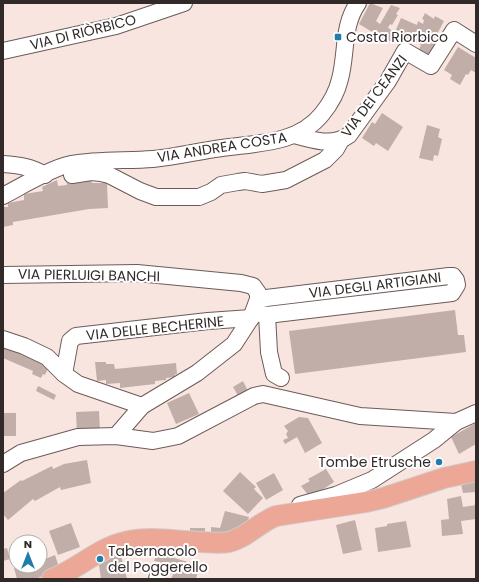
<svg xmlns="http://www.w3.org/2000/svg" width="479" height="582" font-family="Poppins,sans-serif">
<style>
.building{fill:#c1aea9}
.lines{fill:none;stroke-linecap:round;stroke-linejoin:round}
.minor-casing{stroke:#6c5b57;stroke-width:18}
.major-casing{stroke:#cecccb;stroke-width:22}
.minor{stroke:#fff;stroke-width:16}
.major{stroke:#eda797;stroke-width:20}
.poi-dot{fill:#1f7daa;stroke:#fff;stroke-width:1.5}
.labels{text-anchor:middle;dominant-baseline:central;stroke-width:4;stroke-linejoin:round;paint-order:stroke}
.street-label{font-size:14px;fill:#312a28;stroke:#fff}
.poi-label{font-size:14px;fill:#312a28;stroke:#fff;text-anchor:start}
</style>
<rect width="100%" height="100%" fill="#f8e5e0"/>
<g class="building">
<polygon points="370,3 383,8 376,21 380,24 391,5 400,8 396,14 398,15 392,25 390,24 388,28 395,32 401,18 417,25 418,21 423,24 424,20 422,19 425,13 434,19 435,16 444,21 434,40 440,43 432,62 417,55 421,45 398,34 395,43 384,39 359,24"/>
<polygon points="458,47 476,58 476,73 471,70 468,75 466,74 460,85 450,79 452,75 444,70"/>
<polygon points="382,113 403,127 388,151 376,143 374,146 362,138 372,122 375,124"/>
<polygon points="427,125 440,129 438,137 442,139 438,156 434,155 433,161 419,158"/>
<polygon points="66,179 91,180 92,183 107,183 108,208 89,209 13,222 13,225 3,227 3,209 4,207 8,207 8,203 24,200 24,194 43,191 42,187 57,180 58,186 67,185"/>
<polygon points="455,310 458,335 464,335 466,352 295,374 289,331"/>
<polygon points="3,345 50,364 45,375 43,374 41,378 32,374 33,371 3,358"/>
<polygon points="95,362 106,362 106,364 114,364 115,369 176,363 177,374 175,374 175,377 166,378 166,380 155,381 155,384 120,388 120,383 106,384 106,380 97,381"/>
<polygon points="243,381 249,393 240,399 233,387"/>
<polygon points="38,386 56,395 54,400 36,391"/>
<polygon points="189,393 199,414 176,424 167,403"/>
<polygon points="99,411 100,431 77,433 76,412"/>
<rect x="3" y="413" width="13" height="23"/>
<polygon points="299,417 308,418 322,443 305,453 297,437 285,444 283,440 288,438 286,434 288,431 284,426"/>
<polygon points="476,423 476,444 459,454 451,437"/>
<polygon points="87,460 91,483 61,490 60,487 35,501 33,499 8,520 3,514 3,493 21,480 22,481 52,466 53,469 64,464"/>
<polygon points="326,469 334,482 316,494 309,496 301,486 310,481 308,479"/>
<polygon points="240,472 256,487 254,489 263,498 248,514 223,491"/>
<polygon points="274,473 283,490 266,500 256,483"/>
<polygon points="476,475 476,492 463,493 460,479"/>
<polygon points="461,496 463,507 476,505 476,519 461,521 463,534 442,536 441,520 449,519 447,499"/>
<polygon points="225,511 249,517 246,528 211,537 211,527 220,528"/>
<polygon points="355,520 362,550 343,554 336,525"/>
<polygon points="406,521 411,547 378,552 375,528 387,526 387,524"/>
<polygon points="71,523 80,547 58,555 49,531"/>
<rect x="190" y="528" width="15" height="8"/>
<polygon points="7,548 10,559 3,561 3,549"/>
<polygon points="119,548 127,579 101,579 98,558"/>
<polygon points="157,553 195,564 193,569 198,571 196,579 171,579 173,574 158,570 160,562 154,561"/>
<polygon points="55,555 60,570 35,579 17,579 14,568 19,566 40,566 40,561"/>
</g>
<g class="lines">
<g class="minor-casing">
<g id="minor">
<polyline points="3,51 116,26 184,3"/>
<path d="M294,135C311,140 333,147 349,135L388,81L405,51L431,66L454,30L476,44"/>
<path d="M3,164C19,165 31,167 45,175"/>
<polyline points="72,175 91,172 101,173 109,175 140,191 156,197 199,197 211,192 221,185 238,182 245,181 262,184 286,180 325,160 336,149 341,140"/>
<path d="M3,196C22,186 51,168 71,164C98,159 126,161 153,159C176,157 199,151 222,148C257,143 298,144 322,114C331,103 337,92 340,79C347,53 342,26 358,3"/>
<polyline points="3,275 137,273 241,283 253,286 258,293 258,299 251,318 234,344 197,373 142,406 116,436"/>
<polyline points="254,313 267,315 452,293 457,285 456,280 453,276 449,276 258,299"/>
<polyline points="267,315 269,352 274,374 281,378"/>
<polyline points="3,339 24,346 47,357 64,374 78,384 142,406"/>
<polyline points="64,374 70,341 76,336 208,321 251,318"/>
<polyline points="3,464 21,453 78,437 116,436 153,441 178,436 254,396 263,394 360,416 456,422"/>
<polyline points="300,505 336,495 372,480 434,440 456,422 476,413"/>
<polyline points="157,579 159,572"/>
</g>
</g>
<g class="major-casing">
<path id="major" d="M52,579C76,570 100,547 125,542C149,536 176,541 201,542C210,542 220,544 229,542C246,538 260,522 276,516L366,502L383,498L444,478L476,471"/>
</g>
<use href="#minor" class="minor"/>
<use href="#major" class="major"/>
</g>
<g class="poi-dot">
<rect x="334" y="33" width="8" height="8" rx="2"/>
<circle cx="439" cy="462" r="4"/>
<circle cx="100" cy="559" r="4"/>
</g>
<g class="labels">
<g class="street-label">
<text transform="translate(83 32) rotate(-14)">VIA DI RIÒRBICO</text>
<text transform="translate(374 96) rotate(-53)">VIA DEI CEANZI</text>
<text transform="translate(222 147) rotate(-9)">VIA ANDREA COSTA</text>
<text transform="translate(89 275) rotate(1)">VIA PIERLUIGI BANCHI</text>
<text transform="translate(375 285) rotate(-7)">VIA DEGLI ARTIGIANI</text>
<text transform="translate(155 328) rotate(-6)">VIA DELLE BECHERINE</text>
</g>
<g class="poi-label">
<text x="346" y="37">Costa Riorbico</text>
<text x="431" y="462" text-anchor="end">Tombe Etrusche</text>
<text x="108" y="551">Tabernacolo<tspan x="108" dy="16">del Poggerello</tspan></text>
</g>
</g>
<rect width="479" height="582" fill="none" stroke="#312a28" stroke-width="8"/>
<g transform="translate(28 554)"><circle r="19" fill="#ffffff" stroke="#adaaa9"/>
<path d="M0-3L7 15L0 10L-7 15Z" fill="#1f7daa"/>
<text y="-6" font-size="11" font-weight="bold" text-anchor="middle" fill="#312a28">N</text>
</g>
</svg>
